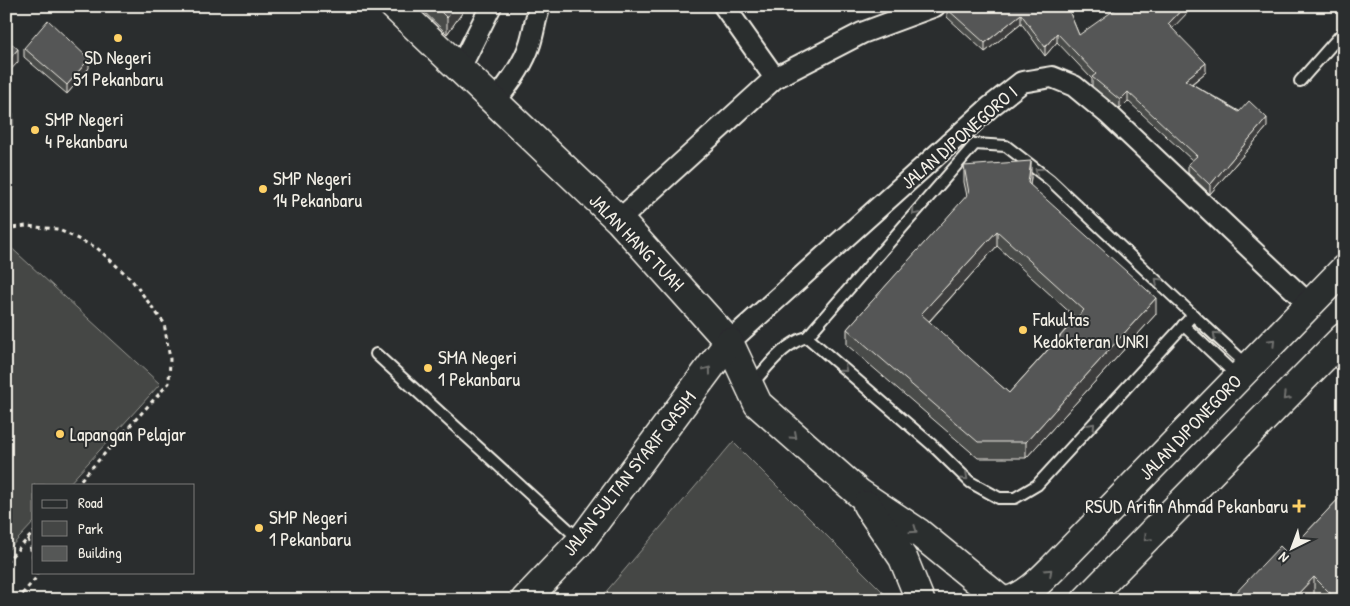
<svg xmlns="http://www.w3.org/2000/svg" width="1350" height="606" font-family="'Patrick Hand',sans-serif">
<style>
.green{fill:#444645;stroke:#9c9c96}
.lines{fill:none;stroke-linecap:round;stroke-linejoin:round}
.lane-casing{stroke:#f4f1e8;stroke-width:14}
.street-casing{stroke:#f4f1e8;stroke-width:24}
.primary-casing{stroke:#f4f1e8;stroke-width:31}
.path{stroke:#f4f1e8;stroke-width:3;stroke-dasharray:4 4;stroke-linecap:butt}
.lane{stroke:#2a2d2e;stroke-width:10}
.street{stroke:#2a2d2e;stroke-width:20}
.primary{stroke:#2a2d2e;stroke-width:28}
.wall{fill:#494b4a;stroke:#f4f1e8;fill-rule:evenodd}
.shaded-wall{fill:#3c3d3c;stroke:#f4f1e8}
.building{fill:#555756;stroke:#f4f1e8;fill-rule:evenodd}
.oneway{stroke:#71726f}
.poi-dot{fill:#ffd166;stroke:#2a2d2e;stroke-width:2}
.labels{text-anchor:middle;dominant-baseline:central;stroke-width:4;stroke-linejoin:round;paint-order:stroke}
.poi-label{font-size:19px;fill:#f4f1e8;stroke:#2a2d2e;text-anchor:start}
.street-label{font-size:19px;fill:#f4f1e8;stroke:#2a2d2e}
</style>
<rect width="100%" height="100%" fill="#2a2d2e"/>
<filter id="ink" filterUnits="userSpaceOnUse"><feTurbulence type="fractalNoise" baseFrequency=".02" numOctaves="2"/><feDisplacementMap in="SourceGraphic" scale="10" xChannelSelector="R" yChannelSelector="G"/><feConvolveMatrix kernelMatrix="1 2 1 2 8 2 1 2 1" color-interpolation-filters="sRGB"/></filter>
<g filter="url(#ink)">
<g class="green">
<polygon points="6,243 160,384 68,485 34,485 34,522 6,552"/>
<polygon points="733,442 891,600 599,600"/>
</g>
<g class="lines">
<g class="lane-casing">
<g id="lane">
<polyline points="1300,81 1344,31"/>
<polyline points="1183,325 1237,376"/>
<polyline points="807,337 931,444 970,482 999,498 1015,498 1037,485 1193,315 1248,366"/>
<polyline points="376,354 580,540"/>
<path d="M751,385C767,368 784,343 807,337L975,144L1006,146L1050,180L1193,315"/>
</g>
</g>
<g class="street-casing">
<g id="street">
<polyline points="724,6 775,78"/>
<polyline points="460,68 491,6"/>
<path d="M495,102C509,83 523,66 530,44C534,32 535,19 540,6"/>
<polyline points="619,220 775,78 862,33 935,6"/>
<polyline points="729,342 990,107 1022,82 1052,77 1074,86 1108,114 1309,304"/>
</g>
</g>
<g class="primary-casing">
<g id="primary">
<polyline points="394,6 619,220 729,342 758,404 859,493 919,533 1001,600"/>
<polyline points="867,505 903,558 920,600"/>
<polyline points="525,600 581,541 729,342"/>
<path d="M1010,600C1028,594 1041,580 1054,567L1344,269"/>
<polyline points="1086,600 1344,337"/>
</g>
</g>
<g class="path">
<polyline points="6,229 26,226 57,229 97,248 131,279 164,323 170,359 169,383 76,485"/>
<polyline points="28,539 34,560"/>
<polyline points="6,562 34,532"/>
<polyline points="17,600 36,578 37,572"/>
</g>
<use href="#lane" class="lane"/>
<use href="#street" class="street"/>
<use href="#primary" class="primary"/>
</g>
<g class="wall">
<polygon points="418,6 467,6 447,34"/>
<polygon points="1067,6 1079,35 1192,6 1192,8 1172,28 1206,72 1192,84 1267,127 1210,194 1188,173 1188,164 1192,160 1128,101 1120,109 1092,86 1092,79 1057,42 1045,56 1021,23 985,52 947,17 947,9"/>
<polygon points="24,48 89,68 67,94 24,57"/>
<path d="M964,166L1031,177L1030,185L1156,314L1026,458H978L847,345V329L967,196L964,182ZM997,246L1076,318L1009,393L929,322Z"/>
<polygon points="1344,493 1344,600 1321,600 1314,593 1307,600 1229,600 1287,553"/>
</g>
<g class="shaded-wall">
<polygon points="455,6 467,6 447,34 447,18"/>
<polygon points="747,6 754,6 747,10"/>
<polygon points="1185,6 1192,6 1192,8 1168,33 1168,24"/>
<polygon points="1021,14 1021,23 985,52 985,43"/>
<polygon points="1057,33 1057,42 1045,56 1045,47"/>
<polygon points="18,49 18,62 6,75 6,63"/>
<polygon points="89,59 89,68 67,94 67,85"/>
<polygon points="1206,63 1206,72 1185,89 1185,80"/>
<polygon points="1128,92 1128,101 1120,109 1120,100"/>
<polygon points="13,114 13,127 6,134 6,121"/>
<polygon points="1267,118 1267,127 1210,194 1210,185"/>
<polygon points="1031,161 1031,177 1028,199 1028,183"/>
<polygon points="997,231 997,246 921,330 921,314"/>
<polygon points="1156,298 1156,314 1026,458 1026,442"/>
<polygon points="1314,577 1314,593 1307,600 1292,600"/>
<polygon points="1339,592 1339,600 1334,600 1334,597"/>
</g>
<g class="building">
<polygon points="435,6 455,6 447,18"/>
<polygon points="951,6 1067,6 1079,35 1120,6 1185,6 1168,24 1206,63 1185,80 1239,112 1249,101 1267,118 1210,185 1188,164 1197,156 1128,92 1120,100 1092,77 1096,74 1057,33 1045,47 1021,14 985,43 947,9"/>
<polygon points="48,20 89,59 67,85 24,48"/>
<polygon points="6,39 18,49 6,63"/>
<polygon points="6,108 13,114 6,121"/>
<path d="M1031,161L1028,183L1156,298L1026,442H978L847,329L969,193L964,166ZM997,231L1084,310L1009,393L921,314Z"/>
<polygon points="1344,493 1344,596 1339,592 1334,597 1314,577 1292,600 1229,600 1280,546 1287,553"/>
</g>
<defs><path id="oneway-chevron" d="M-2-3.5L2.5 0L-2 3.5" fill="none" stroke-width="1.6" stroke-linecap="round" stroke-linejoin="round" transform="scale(1.25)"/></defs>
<g class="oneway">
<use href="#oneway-chevron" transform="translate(1038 171) rotate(-142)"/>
<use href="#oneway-chevron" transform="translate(915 212) rotate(131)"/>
<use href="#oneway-chevron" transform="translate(1158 281) rotate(-137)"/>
<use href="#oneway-chevron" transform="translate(1216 335) rotate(-137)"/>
<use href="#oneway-chevron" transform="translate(1272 342) rotate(-46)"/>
<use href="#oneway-chevron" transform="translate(844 369) rotate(41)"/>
<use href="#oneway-chevron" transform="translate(708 370) rotate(-53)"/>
<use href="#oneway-chevron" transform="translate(1286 397) rotate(134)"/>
<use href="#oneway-chevron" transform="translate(1092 426) rotate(-48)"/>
<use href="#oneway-chevron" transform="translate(794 436) rotate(42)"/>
<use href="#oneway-chevron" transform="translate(965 477) rotate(43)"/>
<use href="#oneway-chevron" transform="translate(914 530) rotate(35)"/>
<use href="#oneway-chevron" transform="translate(1147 538) rotate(135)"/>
<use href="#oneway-chevron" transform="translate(1049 572) rotate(-43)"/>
</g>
</g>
<g class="poi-dot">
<circle cx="118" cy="38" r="5"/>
<circle cx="35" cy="130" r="5"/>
<circle cx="263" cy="189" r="5"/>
<circle cx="1023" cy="330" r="5"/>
<circle cx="428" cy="368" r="5"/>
<circle cx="60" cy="434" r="5"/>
<path d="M1296.5 498.5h5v5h5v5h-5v5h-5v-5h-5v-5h5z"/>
<circle cx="259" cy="528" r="5"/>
</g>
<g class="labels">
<g class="poi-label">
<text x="118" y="57" text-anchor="middle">SD Negeri<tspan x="118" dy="22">51 Pekanbaru</tspan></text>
<text x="45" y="119">SMP Negeri<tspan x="45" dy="22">4 Pekanbaru</tspan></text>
<text x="273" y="178">SMP Negeri<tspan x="273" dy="22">14 Pekanbaru</tspan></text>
<text x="1033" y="319">Fakultas<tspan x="1033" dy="22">Kedokteran UNRI</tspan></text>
<text x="438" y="357">SMA Negeri<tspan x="438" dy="22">1 Pekanbaru</tspan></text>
<text x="70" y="434">Lapangan Pelajar</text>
<text x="1288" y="506" text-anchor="end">RSUD Arifin Ahmad Pekanbaru</text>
<text x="269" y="517">SMP Negeri<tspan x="269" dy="22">1 Pekanbaru</tspan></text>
</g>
<g class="street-label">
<text transform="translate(959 137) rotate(-41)">JALAN DIPONEGORO I</text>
<text transform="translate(637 242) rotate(46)">JALAN HANG TUAH</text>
<text transform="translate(1190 427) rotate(-46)">JALAN DIPONEGORO</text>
<text transform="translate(629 473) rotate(-52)">JALAN SULTAN SYARIF QASIM</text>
</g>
</g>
<rect width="1350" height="606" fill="none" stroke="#2a2d2e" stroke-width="25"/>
<rect x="12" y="12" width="1325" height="581" fill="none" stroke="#f4f1e8" stroke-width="2" filter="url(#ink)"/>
<rect x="32" y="484" width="162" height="90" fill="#2a2d2e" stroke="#7b7b78"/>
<rect x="42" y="500" width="25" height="8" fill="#2a2d2e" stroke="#7b7b78"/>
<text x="78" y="508" font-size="15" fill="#f4f1e8">Road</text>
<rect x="42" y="521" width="25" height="15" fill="#444645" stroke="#7b7b78"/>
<text x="78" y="534" font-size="15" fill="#f4f1e8">Park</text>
<rect x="42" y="546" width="25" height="15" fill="#555756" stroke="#7b7b78"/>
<text x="78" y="558" font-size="15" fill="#f4f1e8">Building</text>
<g transform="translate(1292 548) rotate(222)" stroke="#2a2d2e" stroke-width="4" paint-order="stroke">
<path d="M0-4L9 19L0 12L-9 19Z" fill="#f4f1e8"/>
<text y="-8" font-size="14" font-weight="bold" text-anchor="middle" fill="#f4f1e8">N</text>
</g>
</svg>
